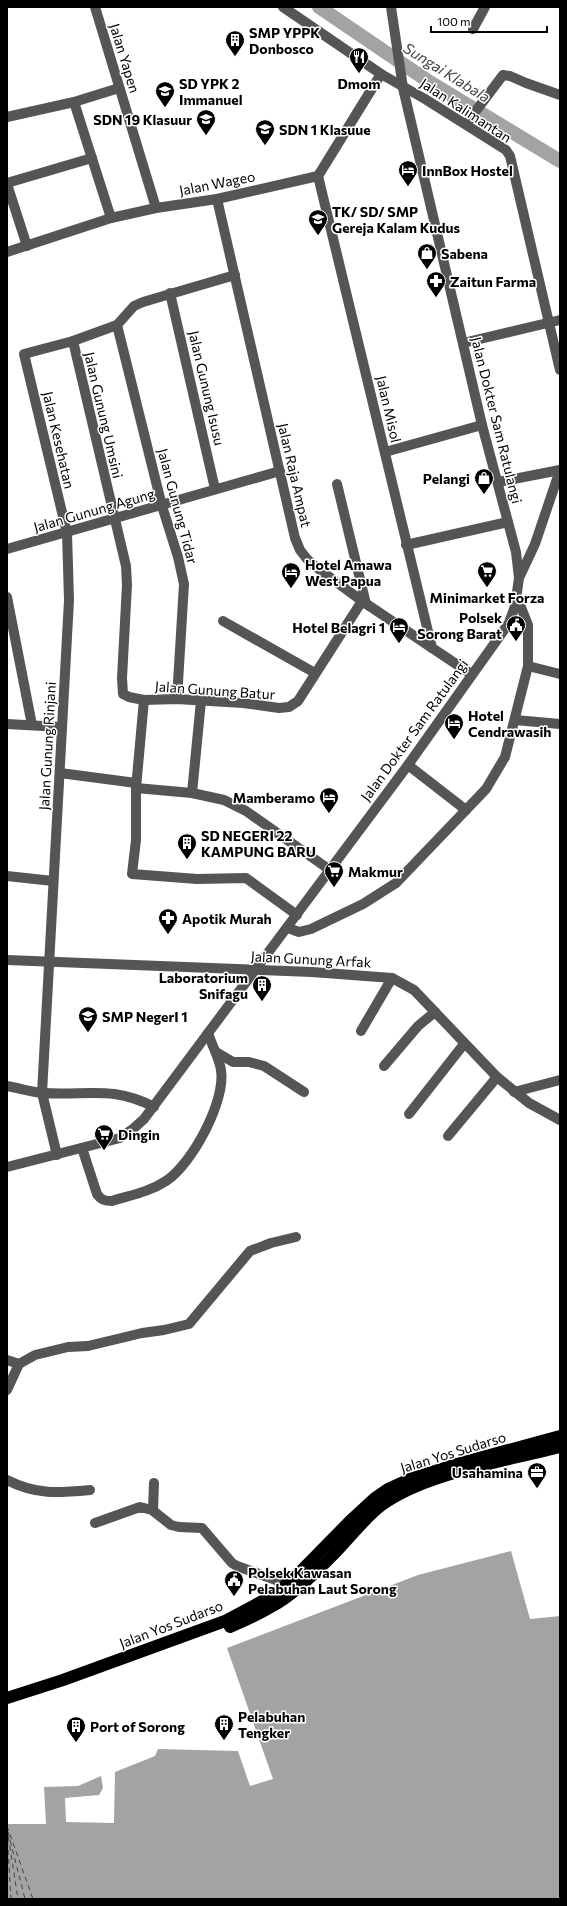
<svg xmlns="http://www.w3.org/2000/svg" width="567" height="1906" font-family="Commissioner,sans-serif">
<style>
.water{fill:#a3a3a3}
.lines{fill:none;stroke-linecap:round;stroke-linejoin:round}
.river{stroke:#a3a3a3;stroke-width:14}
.ferry{stroke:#444;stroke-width:1;stroke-dasharray:5 4;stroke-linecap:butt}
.minor{stroke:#555;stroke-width:10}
.highway{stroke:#000;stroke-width:12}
.labels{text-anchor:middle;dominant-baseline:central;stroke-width:3;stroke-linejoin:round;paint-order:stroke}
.poi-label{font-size:14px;font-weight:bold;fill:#000;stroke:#fff;text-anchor:start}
.street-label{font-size:14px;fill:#000;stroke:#fff}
.water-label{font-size:15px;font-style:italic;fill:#444;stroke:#fff}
</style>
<rect width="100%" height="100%" fill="#fff"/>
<polygon class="water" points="511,1551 530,1619 560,1616 560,1899 7,1899 7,1824 46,1824 44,1787 78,1786 101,1776 103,1788 99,1795 65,1798 66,1822 114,1823 115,1772 155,1756 158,1749 238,1751 250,1786 273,1779 227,1648 418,1575"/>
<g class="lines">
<polyline class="river" points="319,7 428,81 560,161"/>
<g class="ferry">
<polyline points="7,1826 33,1899"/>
<polyline points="7,1828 18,1899"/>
<polyline points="7,1832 11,1899"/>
<polyline points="8,1832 25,1899"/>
</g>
<g class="minor">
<polyline points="95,7 156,208"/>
<polyline points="283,7 381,74 425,99 506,150 510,156 560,370"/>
<polyline points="473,29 485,7"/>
<polyline points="74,102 111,218"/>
<polyline points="7,117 74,102 119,88"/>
<polyline points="466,124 503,75 510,76 526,83 560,95"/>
<polyline points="318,176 432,648"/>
<polyline points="7,183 92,158"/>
<polyline points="7,184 27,246"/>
<polyline points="217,199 295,538 300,550 307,559 316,567 362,601 471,674"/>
<polyline points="7,252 111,218 156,208 217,199 318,176 381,74"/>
<polyline points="170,293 215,489"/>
<polyline points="117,325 162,506 178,557 184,584 177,699"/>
<polyline points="73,341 126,566 127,585 122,678 123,694 129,697 144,700 177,699 243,703 279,708 289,707 298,701 362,601"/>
<polyline points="463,343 560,320"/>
<polyline points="385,452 482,425"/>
<polyline points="498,482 560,470"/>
<polyline points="337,484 366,604"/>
<polyline points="406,545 508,522"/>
<polyline points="7,549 280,471"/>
<polyline points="520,576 535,544 560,470"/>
<polyline points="7,597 32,725"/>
<polyline points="223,621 315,673"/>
<polyline points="528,666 560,674"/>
<polyline points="144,700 136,788 136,840 132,874 197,879 246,878 297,915"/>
<polyline points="515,720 560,724"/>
<polyline points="7,724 61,727"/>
<polyline points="408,765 466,810"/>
<polyline points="60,773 136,783"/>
<polyline points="136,788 192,793 224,800 246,811 330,870"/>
<polyline points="192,793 201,701"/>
<polyline points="7,876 53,881"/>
<polyline points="288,928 299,932 311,929 363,904 396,883 486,789 505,757 528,666 528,625 517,597"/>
<polyline points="7,960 312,972 392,978 414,990 497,1077 529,1103 560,1120"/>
<polyline points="361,1031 392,978"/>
<polyline points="216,1052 233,1062 249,1062 264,1066 304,1092"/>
<polyline points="384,1066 418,1026 435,1012"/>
<path d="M7,1086C19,1088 31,1092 43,1093C86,1096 112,1085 154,1107"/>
<polyline points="514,1092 560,1080"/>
<polyline points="409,1114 464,1044"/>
<polyline points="448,1136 497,1077"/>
<path d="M82,1148L97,1194C101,1200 105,1201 112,1201C131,1195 149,1192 166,1181C192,1164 226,1101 221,1070C219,1057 212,1046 208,1033"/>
<polyline points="57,1155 42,1093 69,600 67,533 24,354 73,341 117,325 134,306 143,302 235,275"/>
<polyline points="7,1167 120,1138 134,1128 144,1119 408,765 509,623 515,606 519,578 516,552 482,425 403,88 391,7"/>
<polyline points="7,1360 19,1364"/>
<polyline points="7,1390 19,1364 35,1355 68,1347 88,1346 142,1333 164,1330 189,1324 250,1251 271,1243 296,1237"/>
<path d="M7,1480C36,1495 58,1493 90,1490"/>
<polyline points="153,1510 154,1483"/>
<polyline points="95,1523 140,1507 152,1510 171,1525 179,1527 202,1528 232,1563 237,1566 287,1584"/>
</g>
<g class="highway">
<path d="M230,1627C244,1621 258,1615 271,1607C293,1595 312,1576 329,1559C346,1543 364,1518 382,1505C426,1473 507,1461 560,1447"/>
<polyline points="7,1698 63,1680 225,1621 255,1605 271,1596 293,1579 350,1521 375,1498 388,1489 410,1479 457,1464 560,1436"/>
</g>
</g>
<defs>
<g id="building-pin" transform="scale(1)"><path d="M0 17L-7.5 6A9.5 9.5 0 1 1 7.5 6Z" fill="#000" stroke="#fff"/><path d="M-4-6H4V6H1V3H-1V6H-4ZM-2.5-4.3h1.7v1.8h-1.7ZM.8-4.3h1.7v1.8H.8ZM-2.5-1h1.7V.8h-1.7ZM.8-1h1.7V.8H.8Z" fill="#fff"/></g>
<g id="restaurant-pin" transform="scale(1)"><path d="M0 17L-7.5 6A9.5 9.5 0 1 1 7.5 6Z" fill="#000" stroke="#fff"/><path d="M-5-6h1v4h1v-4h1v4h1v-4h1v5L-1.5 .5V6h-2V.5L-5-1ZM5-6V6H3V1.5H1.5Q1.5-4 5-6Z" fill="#fff"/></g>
<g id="school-pin" transform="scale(1)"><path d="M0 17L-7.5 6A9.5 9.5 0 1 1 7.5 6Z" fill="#000" stroke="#fff"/><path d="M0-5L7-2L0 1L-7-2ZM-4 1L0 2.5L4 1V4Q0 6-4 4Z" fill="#fff"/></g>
<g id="hotel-pin" transform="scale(1)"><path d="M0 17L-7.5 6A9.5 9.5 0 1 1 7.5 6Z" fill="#000" stroke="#fff"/><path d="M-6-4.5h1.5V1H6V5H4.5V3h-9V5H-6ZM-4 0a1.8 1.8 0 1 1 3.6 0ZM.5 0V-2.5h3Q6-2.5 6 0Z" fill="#fff"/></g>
<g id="shop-pin" transform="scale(1)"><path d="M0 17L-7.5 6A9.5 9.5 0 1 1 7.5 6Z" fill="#000" stroke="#fff"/><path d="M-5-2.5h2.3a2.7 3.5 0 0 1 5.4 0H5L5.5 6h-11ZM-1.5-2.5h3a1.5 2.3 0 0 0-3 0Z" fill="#fff"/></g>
<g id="pharmacy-pin" transform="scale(1)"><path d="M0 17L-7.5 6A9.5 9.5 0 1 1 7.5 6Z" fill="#000" stroke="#fff"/><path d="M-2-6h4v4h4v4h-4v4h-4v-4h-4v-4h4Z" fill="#fff"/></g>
<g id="supermarket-pin" transform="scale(1)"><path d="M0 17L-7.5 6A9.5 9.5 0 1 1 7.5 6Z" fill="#000" stroke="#fff"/><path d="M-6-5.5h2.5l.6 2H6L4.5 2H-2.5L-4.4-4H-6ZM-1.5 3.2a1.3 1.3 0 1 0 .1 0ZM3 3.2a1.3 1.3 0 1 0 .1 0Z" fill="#fff"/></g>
<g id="civic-pin" transform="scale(1)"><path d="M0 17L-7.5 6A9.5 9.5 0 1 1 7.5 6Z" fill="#000" stroke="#fff"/><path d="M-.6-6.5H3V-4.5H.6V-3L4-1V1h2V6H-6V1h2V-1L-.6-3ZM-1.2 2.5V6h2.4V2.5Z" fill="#fff"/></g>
<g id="office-pin" transform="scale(1)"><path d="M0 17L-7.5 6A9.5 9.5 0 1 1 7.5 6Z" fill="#000" stroke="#fff"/><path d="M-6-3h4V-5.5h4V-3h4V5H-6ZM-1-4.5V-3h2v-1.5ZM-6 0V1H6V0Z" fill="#fff"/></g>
</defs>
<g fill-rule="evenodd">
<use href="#building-pin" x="235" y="40"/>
<use href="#restaurant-pin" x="359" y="57"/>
<use href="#school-pin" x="165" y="91"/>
<use href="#school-pin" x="206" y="119"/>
<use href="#school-pin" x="265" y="129"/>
<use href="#hotel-pin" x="408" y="170"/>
<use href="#school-pin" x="318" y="219"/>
<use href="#shop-pin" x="427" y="253"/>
<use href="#pharmacy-pin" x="436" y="281"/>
<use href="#shop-pin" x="484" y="478"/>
<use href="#supermarket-pin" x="487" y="571"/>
<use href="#hotel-pin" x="291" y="572"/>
<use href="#civic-pin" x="516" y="625"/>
<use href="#hotel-pin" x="399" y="627"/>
<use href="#hotel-pin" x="454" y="723"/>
<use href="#hotel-pin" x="329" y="797"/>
<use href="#building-pin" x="187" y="843"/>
<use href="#supermarket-pin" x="334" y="871"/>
<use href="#pharmacy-pin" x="168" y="918"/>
<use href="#building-pin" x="262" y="985"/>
<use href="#school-pin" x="88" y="1016"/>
<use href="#supermarket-pin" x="104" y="1134"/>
<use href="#office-pin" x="537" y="1472"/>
<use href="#civic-pin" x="234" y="1580"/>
<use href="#building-pin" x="224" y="1724"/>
<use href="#building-pin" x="76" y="1726"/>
</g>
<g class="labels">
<g class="poi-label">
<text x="249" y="32">SMP YPPK<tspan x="249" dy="16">Donbosco</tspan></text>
<text x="179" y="83">SD YPK 2<tspan x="179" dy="16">Immanuel</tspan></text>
<text x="359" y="83" text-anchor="middle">Dmom</text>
<text x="192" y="119" text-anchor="end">SDN 19 Klasuur</text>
<text x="279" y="129">SDN 1 Klasuue</text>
<text x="422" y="170">InnBox Hostel</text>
<text x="332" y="211">TK/ SD/ SMP<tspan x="332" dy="16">Gereja Kalam Kudus</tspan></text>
<text x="441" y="253">Sabena</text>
<text x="450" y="281">Zaitun Farma</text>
<text x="470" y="478" text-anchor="end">Pelangi</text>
<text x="305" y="564">Hotel Amawa<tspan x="305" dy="16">West Papua</tspan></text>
<text x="487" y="597" text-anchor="middle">Minimarket Forza</text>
<text x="502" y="617" text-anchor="end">Polsek<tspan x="502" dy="16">Sorong Barat</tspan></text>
<text x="385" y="627" text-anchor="end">Hotel Belagri 1</text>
<text x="468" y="715">Hotel<tspan x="468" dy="16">Cendrawasih</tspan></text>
<text x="315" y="797" text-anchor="end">Mamberamo</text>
<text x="201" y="835">SD NEGERI 22<tspan x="201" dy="16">KAMPUNG BARU</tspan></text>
<text x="348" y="871">Makmur</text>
<text x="182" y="918">Apotik Murah</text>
<text x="248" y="977" text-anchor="end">Laboratorium<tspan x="248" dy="16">Snifagu</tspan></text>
<text x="102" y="1016">SMP NegerI 1</text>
<text x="118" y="1134">Dingin</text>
<text x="523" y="1472" text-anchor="end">Usahamina</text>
<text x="248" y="1572">Polsek Kawasan<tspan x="248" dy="16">Pelabuhan Laut Sorong</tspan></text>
<text x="238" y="1716">Pelabuhan<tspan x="238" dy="16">Tengker</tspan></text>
<text x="90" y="1726">Port of Sorong</text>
</g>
<g class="street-label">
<text transform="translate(125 58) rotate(73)">Jalan Yapen</text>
<text transform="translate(466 110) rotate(33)">Jalan Kalimantan</text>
<text transform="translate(217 183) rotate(-11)">Jalan Wageo</text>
<text transform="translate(207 388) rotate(77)">Jalan Gunung Isusu</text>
<text transform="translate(389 409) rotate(77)">Jalan Misol</text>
<text transform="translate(104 415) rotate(77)">Jalan Gunung Umsini</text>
<text transform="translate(497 420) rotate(76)">Jalan Dokter Sam Ratulangi</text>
<text transform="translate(59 440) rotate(77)">Jalan Kesehatan</text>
<text transform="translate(295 475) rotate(77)">Jalan Raja Ampat</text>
<text transform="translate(178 506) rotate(75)">Jalan Gunung Tidar</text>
<text transform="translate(94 510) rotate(-16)">Jalan Gunung Agung</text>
<text transform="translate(215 690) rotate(4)">Jalan Gunung Batur</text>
<text transform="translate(414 730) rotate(-54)">Jalan Dokter Sam Ratulangi</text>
<text transform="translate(47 746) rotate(-87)">Jalan Gunung Rinjani</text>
<text transform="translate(311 959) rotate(3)">Jalan Gunung Arfak</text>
<text transform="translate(453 1452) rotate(-17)">Jalan Yos Sudarso</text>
<text transform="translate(171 1624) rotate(-21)">Jalan Yos Sudarso</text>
</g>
<g class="water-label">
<text transform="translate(447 72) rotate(32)">Sungai Klabala</text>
</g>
</g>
<rect width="567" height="1906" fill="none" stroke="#000000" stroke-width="16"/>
<path d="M431 26v6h116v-6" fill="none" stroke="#000000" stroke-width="2"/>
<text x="437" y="26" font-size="12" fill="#000000" stroke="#ffffff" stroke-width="3" paint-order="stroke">100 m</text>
</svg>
